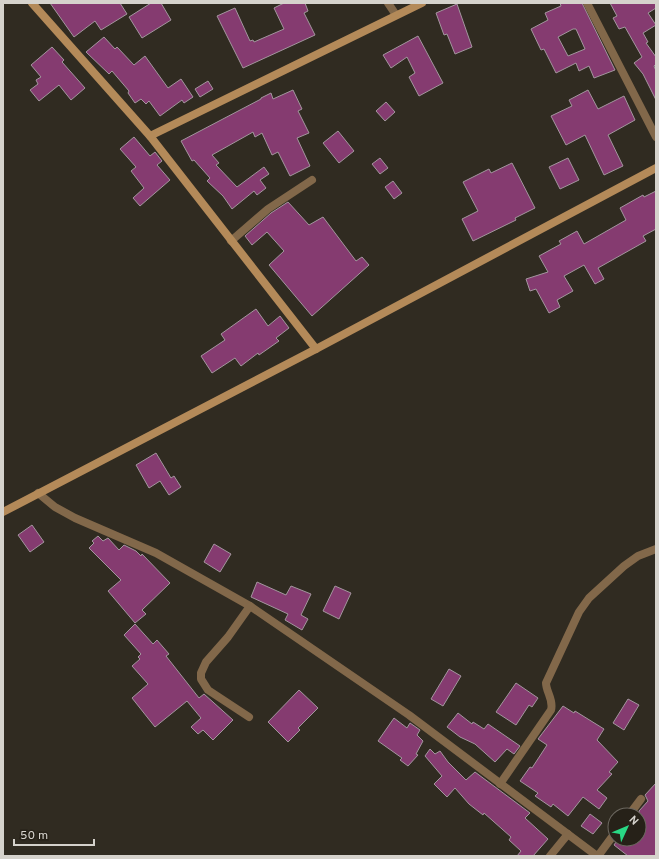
<svg xmlns="http://www.w3.org/2000/svg" width="659" height="859" font-family="Overpass,sans-serif">
<style>
.building{fill:#853b70;stroke:#a3969e;fill-rule:evenodd}
.lines{fill:none;stroke-linecap:round;stroke-linejoin:round}
.street{stroke:#82684a;stroke-width:8}
.secondary{stroke:#b48a59;stroke-width:8}
</style>
<rect width="100%" height="100%" fill="#302b21"/>
<g class="building">
<polygon points="50,3 120,3 127,14 101,30 95,21 74,37"/>
<polygon points="151,3 161,3 171,20 142,38 129,17"/>
<polygon points="284,3 305,3 308,11 304,13 315,35 243,68 217,16 235,8 250,41 253,40 254,42 284,29 274,8"/>
<path d="M560,3H582L615,70L594,78L589,66L579,71L576,63L556,73L544,49L541,50L531,29L548,20L545,13L561,6ZM573,29H576L585,49L568,56L558,37Z"/>
<polygon points="610,3 656,3 656,8 648,13 656,25 643,33 648,42 646,43 656,57 656,64 654,66 656,71 656,100 643,74 634,63 642,57 625,27 619,29 613,18 617,16"/>
<polygon points="457,4 472,47 455,54 447,34 444,35 436,13"/>
<polygon points="418,36 443,83 419,96 409,77 415,73 407,57 391,68 383,55"/>
<polygon points="104,37 115,49 117,47 134,65 145,56 168,88 181,79 193,97 184,103 182,100 160,116 149,101 146,104 141,99 135,103 128,93 129,91 112,71 109,74 86,52"/>
<polygon points="52,47 64,60 62,62 85,88 71,100 59,85 39,101 30,90 38,84 36,80 41,77 31,65"/>
<polygon points="208,81 213,89 200,97 195,89"/>
<polygon points="293,90 302,109 298,111 309,133 297,138 310,166 290,176 278,152 272,155 262,133 255,137 253,132 212,155 219,163 216,165 237,187 264,167 269,174 260,180 266,188 257,195 254,191 232,209 223,196 207,181 210,178 194,160 192,161 181,141 261,99 261,98 271,93 273,99"/>
<polygon points="588,90 598,109 624,96 635,120 608,135 623,166 604,175 585,135 566,145 551,116 572,106 569,100"/>
<polygon points="386,102 395,112 385,121 376,111"/>
<polygon points="338,131 354,151 339,163 323,143"/>
<polygon points="134,137 150,156 155,152 162,161 157,165 170,180 140,206 133,198 144,188 131,171 136,167 120,149"/>
<polygon points="380,158 388,168 380,174 372,164"/>
<polygon points="568,158 579,180 560,189 549,167"/>
<polygon points="512,163 535,208 515,218 516,220 473,241 462,219 478,211 463,182 489,169 491,173"/>
<polygon points="393,181 402,193 394,199 385,187"/>
<polygon points="656,191 656,229 643,236 646,241 598,268 604,279 595,284 584,265 564,276 573,291 557,300 560,307 549,313 536,289 530,291 526,279 548,272 539,256 561,244 559,241 577,231 584,244 626,220 620,208 643,195 644,197"/>
<polygon points="288,202 309,225 323,217 356,261 362,257 369,265 312,316 269,265 284,251 267,232 252,245 245,236 271,213"/>
<polygon points="256,309 268,326 280,316 289,328 276,338 279,341 259,355 258,353 241,366 235,358 212,373 201,356 225,340 221,334"/>
<polygon points="156,453 171,478 174,476 181,487 169,495 160,481 149,488 136,465"/>
<polygon points="32,525 44,542 30,552 18,535"/>
<polygon points="98,536 103,541 108,538 119,550 124,545 136,551 141,556 142,554 170,583 142,610 146,614 135,623 108,591 121,580 89,548 94,543 92,541"/>
<polygon points="214,544 231,554 220,572 204,562"/>
<polygon points="257,582 286,595 291,586 311,594 301,615 308,619 302,630 285,620 288,614 251,597"/>
<polygon points="335,586 351,593 339,619 323,611"/>
<polygon points="135,624 153,644 157,640 169,654 166,656 199,698 204,694 233,720 213,740 203,730 198,734 191,727 201,718 187,701 155,727 132,698 148,684 132,666 140,659 138,657 141,654 124,635"/>
<polygon points="449,669 461,676 443,706 431,699"/>
<polygon points="516,683 538,698 532,707 529,705 516,725 496,712"/>
<polygon points="299,690 318,708 298,728 300,730 288,742 268,722"/>
<polygon points="628,699 639,705 624,730 613,723"/>
<polygon points="563,706 574,713 575,711 604,729 597,740 618,762 609,772 612,774 597,790 607,798 599,809 583,797 568,816 553,804 551,807 535,796 538,793 520,781 530,767 532,768 547,745 538,739"/>
<polygon points="458,713 472,724 473,722 484,729 488,724 520,746 514,754 507,749 495,762 475,744 460,737 447,727"/>
<polygon points="394,718 407,728 410,723 420,730 417,735 423,741 416,754 418,755 408,766 400,760 402,758 378,741"/>
<polygon points="430,749 435,754 440,751 448,762 466,780 475,772 530,813 525,818 548,839 533,856 517,856 521,851 509,840 511,837 484,813 483,815 469,804 455,788 447,797 434,784 442,776 425,756"/>
<polygon points="656,783 656,856 628,856 614,845 618,839 639,839 639,811 648,801 645,795"/>
<polygon points="590,814 602,823 593,834 581,826"/>
</g>
<g class="lines">
<g class="street">
<polyline points="388,3 396,15"/>
<polyline points="587,3 656,137"/>
<polyline points="231,241 268,209 312,180"/>
<polyline points="38,493 55,507 75,518 156,553 250,606 409,715 597,856"/>
<polyline points="249,717 208,690 201,679 201,673 206,662 228,637 250,606"/>
<path d="M500,784L551,710C554,700 546,692 546,683L579,612L589,598L624,566L638,556L656,549"/>
<polyline points="629,815 641,799"/>
<polyline points="550,856 568,834"/>
<polyline points="598,856 615,833"/>
</g>
<g class="secondary">
<polyline points="32,3 150,136 316,349"/>
<polyline points="150,136 422,3"/>
<polyline points="3,512 316,349 656,168"/>
</g>
</g>
<rect width="659" height="859" fill="none" stroke="#d5d2cc" stroke-width="8"/>
<g transform="translate(627 827) rotate(46)"><circle r="19" fill="#262118" stroke="#6c6860"/>
<path d="M0-3L7 15L0 10L-7 15Z" fill="#29d885"/>
<text y="-6" font-size="11" font-weight="bold" text-anchor="middle" fill="#d5d2cc">N</text>
</g>
<path d="M14 839v6h80v-6" fill="none" stroke="#d5d2cc" stroke-width="2"/>
<text x="20" y="839" font-size="12" fill="#d5d2cc" stroke="#262118" stroke-width="3" paint-order="stroke">50 m</text>
</svg>
